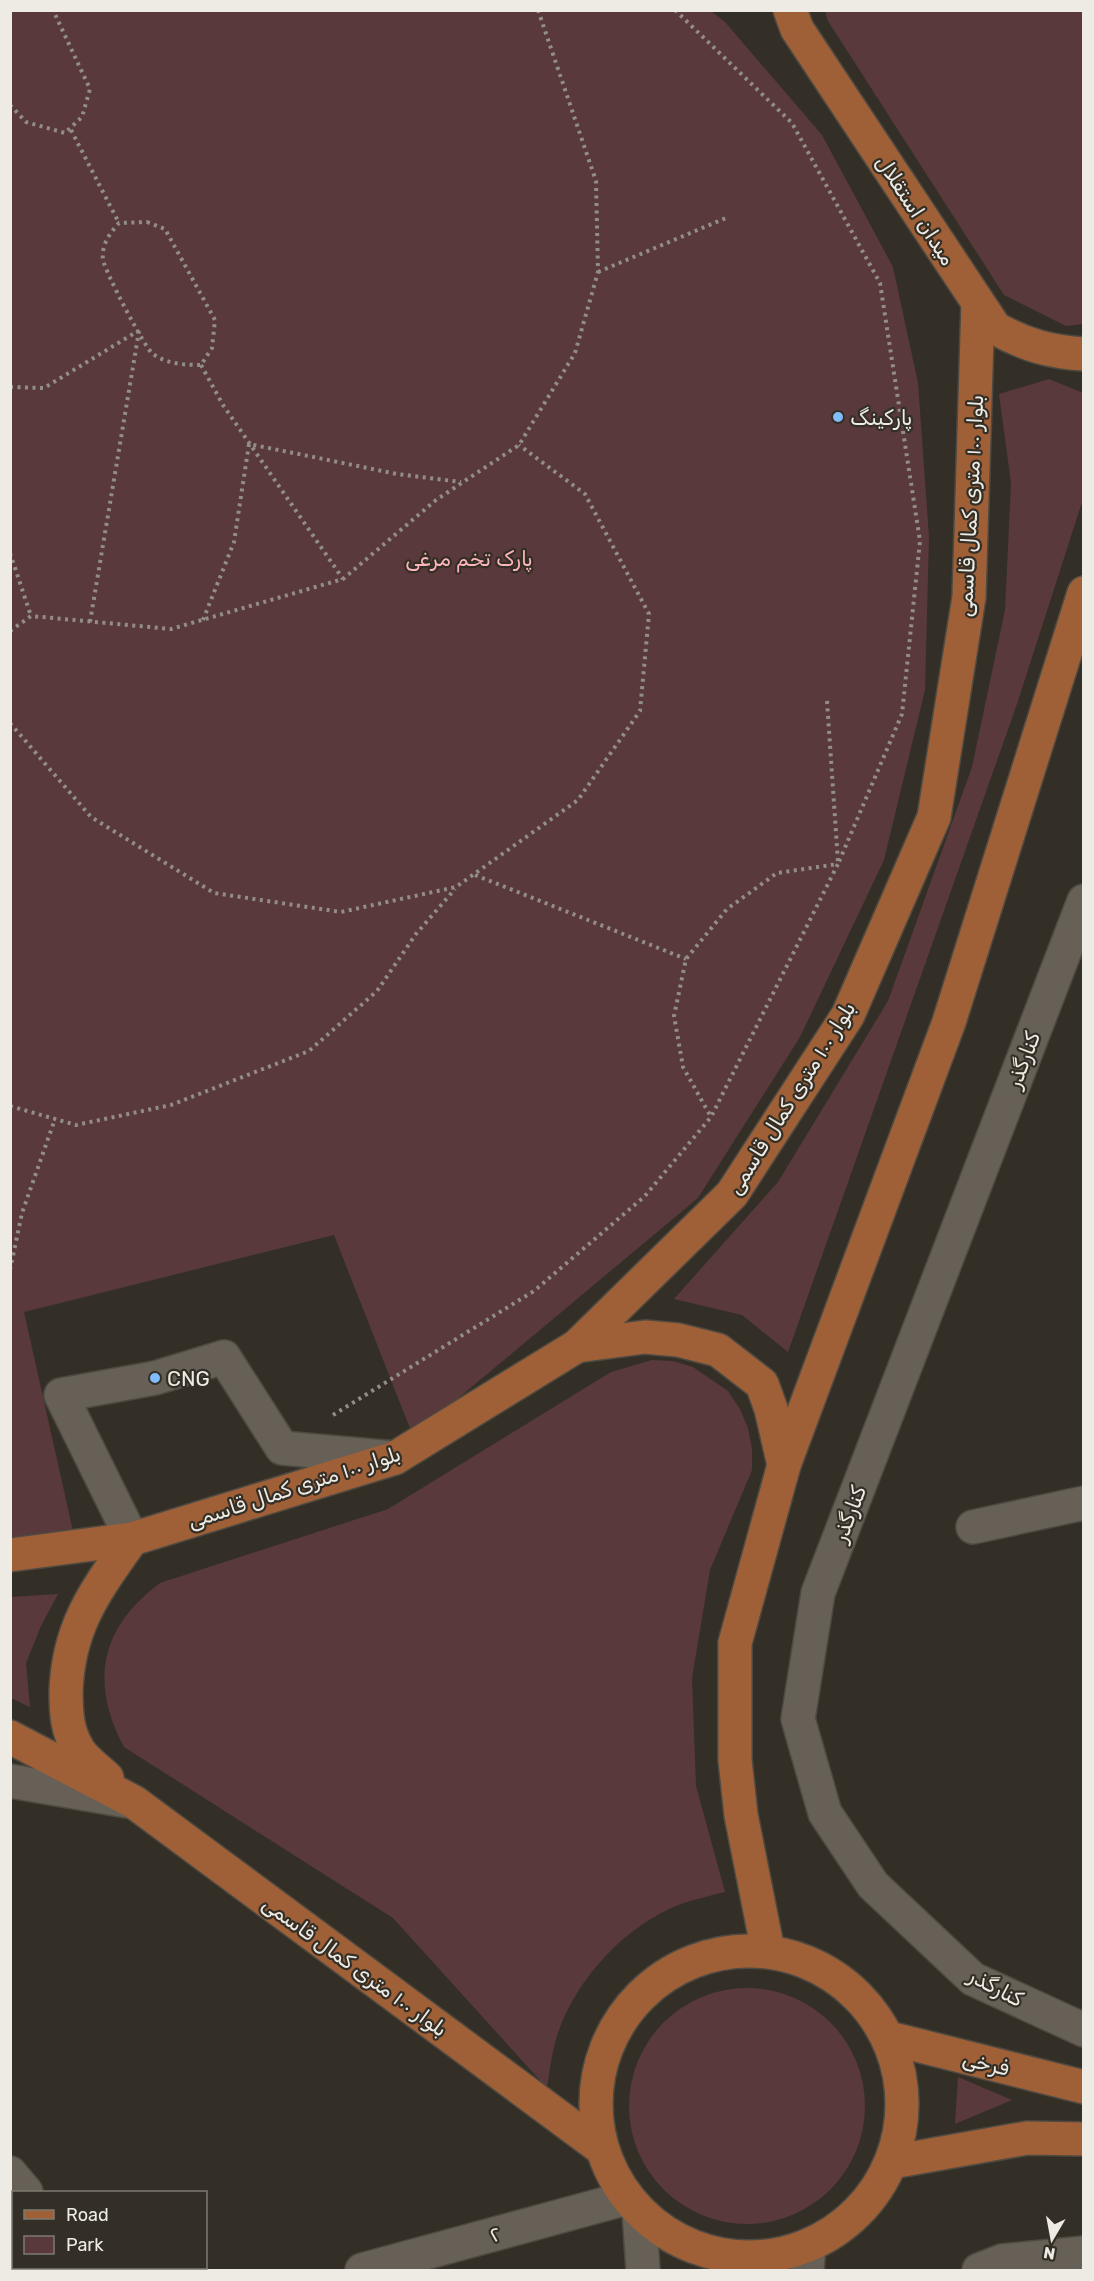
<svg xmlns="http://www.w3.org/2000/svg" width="1094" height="2281" font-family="Rubik,Vazirmatn,sans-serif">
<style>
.green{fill:#59393c}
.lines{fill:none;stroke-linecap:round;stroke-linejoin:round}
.minor-casing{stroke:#4e4a42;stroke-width:36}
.major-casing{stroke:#4e4a42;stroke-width:36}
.path{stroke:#928e86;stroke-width:4;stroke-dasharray:3 4.5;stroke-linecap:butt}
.minor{stroke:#666056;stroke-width:33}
.major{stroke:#a06037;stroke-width:33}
.poi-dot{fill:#81bdfa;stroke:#342f26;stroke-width:2}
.labels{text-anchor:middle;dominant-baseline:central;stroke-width:4.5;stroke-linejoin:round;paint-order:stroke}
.street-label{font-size:21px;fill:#eeebe5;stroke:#342f26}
.poi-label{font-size:21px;fill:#eeebe5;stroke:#342f26;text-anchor:start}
.park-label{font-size:21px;fill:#fdb5bb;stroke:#342f26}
</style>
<rect width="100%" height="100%" fill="#342f26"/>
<g class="green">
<polygon points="10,11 711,11 725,22 822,135 893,267 918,383 929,537 925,690 884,860 800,1037 698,1198 413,1436 334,1235 24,1312 77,1549 10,1537"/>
<polygon points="825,11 1083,11 1083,324 1066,326 1004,295 828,21"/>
<polygon points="1049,379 1083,393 1083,499 1017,704 788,1352 742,1315 674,1299 778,1182 888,1001 972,767 1005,610 1011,483 999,394"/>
<path d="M652,1360L673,1361L693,1367L728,1391L740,1409L748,1428L752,1449V1470L710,1570L692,1678L696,1786L725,1892C710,1896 695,1899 681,1904C623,1926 571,1984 555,2043C551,2058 549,2074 547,2088L393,1918L124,1747C89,1681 101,1627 160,1583L388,1509L611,1372Z"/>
<polygon points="58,1594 41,1626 26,1663 30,1707 11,1698 11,1597"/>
<circle cx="747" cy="2106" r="118"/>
<polygon points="958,2077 1012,2100 955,2124"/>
</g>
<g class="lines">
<g class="minor-casing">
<g id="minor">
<polyline points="1084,901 818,1593 798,1719 825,1813 873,1885 973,1979 1084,2030"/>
<polyline points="973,1527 1084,1503"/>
<polyline points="132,1539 61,1395 155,1378 224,1357 282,1448 395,1458"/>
<polyline points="10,1781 127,1801"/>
<polyline points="10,2173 26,2192"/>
<polyline points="639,2211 643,2270"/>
<polyline points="82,2268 83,2270"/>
<polyline points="362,2270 627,2198"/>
<polyline points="807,2270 809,2246"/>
<polyline points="979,2270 1002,2261 1084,2253"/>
</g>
</g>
<g class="major-casing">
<g id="major">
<path d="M790,10L797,29L995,328C1025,345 1050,352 1084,354"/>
<polyline points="577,1346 645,1337 678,1340 718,1350 762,1384 771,1409 784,1465"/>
<polyline points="10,1555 132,1539 395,1458 577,1346 732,1194 848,1015 934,817 969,597 978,303"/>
<polyline points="10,1737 134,1802 601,2148"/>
<path d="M107,1778C98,1769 84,1760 78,1749C67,1731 66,1712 66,1692C68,1626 96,1590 132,1539"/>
<circle cx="749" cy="2104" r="153"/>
<polyline points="768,1951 741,1815 735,1760 735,1643 784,1465 949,1022 1084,593"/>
<polyline points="889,2038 1084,2087"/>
<polyline points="892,2162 1027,2138 1084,2139"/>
</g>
</g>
<g class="path">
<polyline points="675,10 792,123 880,283 920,541 902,714 838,864"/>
<polyline points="10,105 26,122 65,133 82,117 90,89 53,10"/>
<polyline points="71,130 119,223"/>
<path d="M147,222L165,229L215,320L212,348L201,365C185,365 167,364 153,354C145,349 105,271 103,260C101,245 110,233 119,223Z"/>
<polyline points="598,272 726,218"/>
<polyline points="201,365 223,405 343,579"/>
<polyline points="10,387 44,388 138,331"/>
<polyline points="10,553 31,616"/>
<polyline points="203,620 234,542 249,444 397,474 461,482"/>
<polyline points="90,622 139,331"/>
<polyline points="10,631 31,616 171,629 343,579 436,500 519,445 575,353 598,272 596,181 538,10"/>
<polyline points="827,701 838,862"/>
<polyline points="10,723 91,817 214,893 341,912 456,887 578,800 640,711 649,614 585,494 519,445"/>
<polyline points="475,875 686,959"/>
<polyline points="10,1106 76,1125 171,1105 309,1051 377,991 416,934 455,889"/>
<polyline points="10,1270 22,1213 55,1119"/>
<polyline points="333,1415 534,1291 645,1196 711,1117 838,864 777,873 727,909 686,959 674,1016 683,1067 711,1117"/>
</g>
<use href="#minor" class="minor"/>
<use href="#major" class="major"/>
</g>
<g class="poi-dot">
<circle cx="838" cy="417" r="6"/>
<circle cx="155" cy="1378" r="6"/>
</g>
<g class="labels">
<g class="street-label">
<text transform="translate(916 210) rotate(57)">میدان استقلال</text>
<text transform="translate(970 506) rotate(-87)">بلوار ۱۰۰ متری کمال قاسمی</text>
<text transform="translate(1023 1060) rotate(-69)">کنارگذر</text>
<text transform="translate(791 1098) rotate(-58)">بلوار ۱۰۰ متری کمال قاسمی</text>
<text transform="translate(294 1487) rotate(-18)">بلوار ۱۰۰ متری کمال قاسمی</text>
<text transform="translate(849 1514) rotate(-69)">کنارگذر</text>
<text transform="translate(355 1966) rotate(36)">بلوار ۱۰۰ متری کمال قاسمی</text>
<text transform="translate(996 1987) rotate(28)">کنارگذر</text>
<text transform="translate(986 2063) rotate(14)">فرخی</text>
<text transform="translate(495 2234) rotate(-15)">۲</text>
</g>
<g class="poi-label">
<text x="850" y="417">پارکینگ</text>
<text x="167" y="1378">CNG</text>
</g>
<g class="park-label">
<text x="469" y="558">پارک تخم مرغی</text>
</g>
</g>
<rect width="1094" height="2281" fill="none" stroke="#eeebe5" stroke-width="24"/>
<rect x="12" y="2191" width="195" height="78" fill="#342f26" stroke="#7e7a72" stroke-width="1.5"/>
<rect x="24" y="2210" width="30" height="9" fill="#a06037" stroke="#7e7a72" stroke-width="1.5"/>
<text x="66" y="2221" font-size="18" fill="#eeebe5">Road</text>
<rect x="24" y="2236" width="30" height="18" fill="#59393c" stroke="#7e7a72" stroke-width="1.5"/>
<text x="66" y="2251" font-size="18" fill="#eeebe5">Park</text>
<g transform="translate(1052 2239) rotate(190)" stroke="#342f26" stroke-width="4.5" paint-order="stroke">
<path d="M0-4.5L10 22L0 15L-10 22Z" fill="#eeebe5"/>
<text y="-9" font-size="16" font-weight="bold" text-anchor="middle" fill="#eeebe5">N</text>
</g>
</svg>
